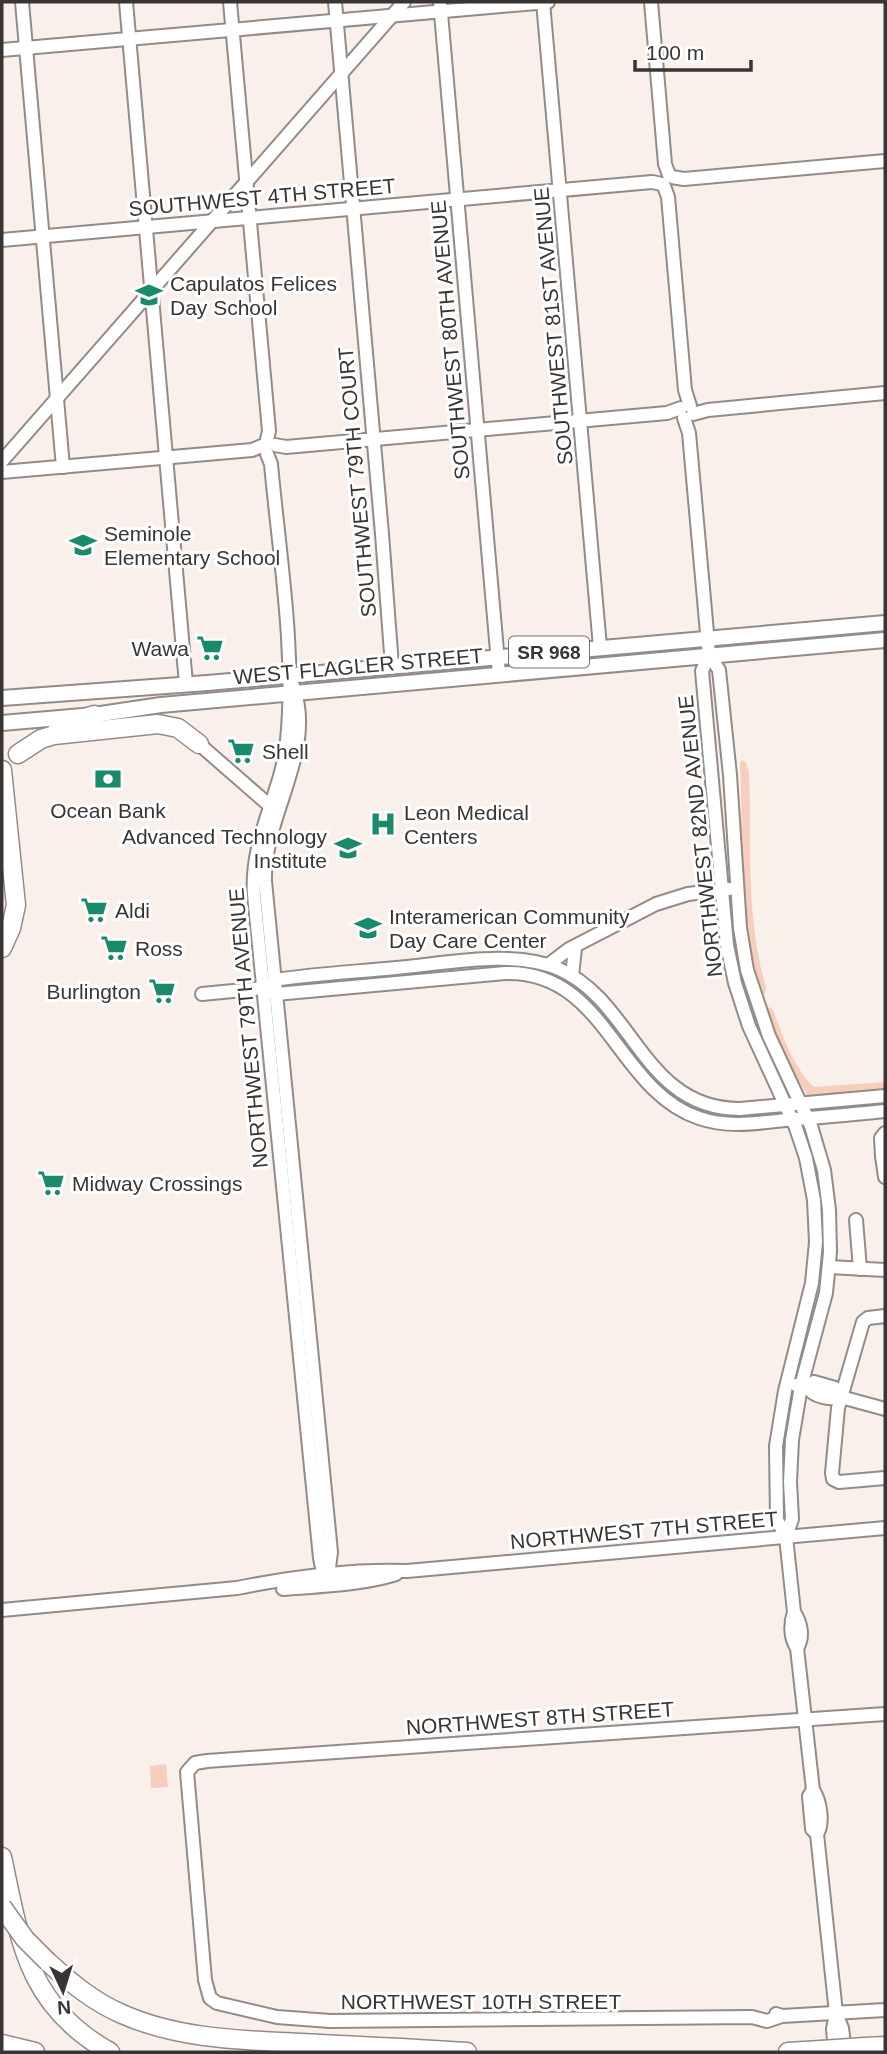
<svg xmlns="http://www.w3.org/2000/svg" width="887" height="2054" font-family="Arial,sans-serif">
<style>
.green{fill:#f7cdbb}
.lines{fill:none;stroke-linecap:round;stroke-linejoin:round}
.minor-casing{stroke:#948b87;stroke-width:16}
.major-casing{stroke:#948b87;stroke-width:18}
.highway-casing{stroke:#948b87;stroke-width:21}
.minor{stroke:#fff;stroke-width:12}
.major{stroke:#fff;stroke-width:14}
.highway{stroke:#fff;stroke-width:18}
.highway-bridge-casing{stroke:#948b87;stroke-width:21;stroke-linecap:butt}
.highway-bridge{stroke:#fff;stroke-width:18}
.labels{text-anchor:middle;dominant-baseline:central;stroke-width:6;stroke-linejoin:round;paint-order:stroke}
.shield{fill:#fff;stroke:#747271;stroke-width:2}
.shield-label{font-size:19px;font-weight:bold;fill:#393534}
.street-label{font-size:21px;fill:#393534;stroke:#fff}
.poi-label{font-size:21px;fill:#393534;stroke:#fff;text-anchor:start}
</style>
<rect width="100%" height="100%" fill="#faf0eb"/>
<g class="green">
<path d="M742,760L746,763L749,773C752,843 745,918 766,987L765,994H761C748,950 741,901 741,855C741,824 742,795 740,764Z"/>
<path d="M770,1007L773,1010C783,1036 793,1067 814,1087L885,1082V1090L807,1095L781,1049L766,1009Z"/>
<polygon points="166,1764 168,1787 151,1788 150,1766"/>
</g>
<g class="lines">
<g class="minor-casing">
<g id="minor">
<polyline points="22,2 63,467"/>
<polyline points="126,2 186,684"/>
<polyline points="230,2 269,431 266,444"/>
<polyline points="335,2 382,534 392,666"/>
<polyline points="440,2 499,674"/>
<polyline points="543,2 600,647"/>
<polyline points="651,2 665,164 669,175"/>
<polyline points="2,50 548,2"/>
<polyline points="672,177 684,179 885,161"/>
<polyline points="664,186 668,197 685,390 690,406"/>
<polyline points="2,240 652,182 662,184"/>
<polyline points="693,414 708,410 885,393"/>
<polyline points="684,418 689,433 709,655 702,671 727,945 735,983 749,1026 796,1128 806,1158 814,1200 816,1242 812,1283 785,1391 776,1446 777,1520 786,1537"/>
<polyline points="275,445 286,447 667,413 681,408"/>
<path d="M267,454L271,464C279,553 296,651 287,740C282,794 250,837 254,895L320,1558C322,1571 326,1581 341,1583"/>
<polyline points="2,461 404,2"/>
<polyline points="2,472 252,450 264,445"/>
<path d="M709,655L719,670L730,775L740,928L747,970L769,1036L811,1126L824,1170L829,1210L830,1252L826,1293L801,1386L792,1440L790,1482L792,1519L786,1537L794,1612C790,1624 790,1638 797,1648C804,1637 801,1623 794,1612"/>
<path d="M293,686C317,752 263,815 265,881L331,1552L329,1568L325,1575"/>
<polyline points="199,744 269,805"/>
<polyline points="548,965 569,949 656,904 688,894 729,889"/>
<polyline points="572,976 575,948"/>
<path d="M269,984L275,980C315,974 356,972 396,968C445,964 513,949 559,969C634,1002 643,1109 740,1109L885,1096"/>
<path d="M202,994L263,988L276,994L505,973C606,970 616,1090 699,1118C730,1129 763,1122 795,1119C825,1117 855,1114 885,1111"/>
<polyline points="882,1156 881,1138 885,1133"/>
<polyline points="885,1156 882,1156 885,1177"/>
<polyline points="856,1220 860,1269"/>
<polyline points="829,1267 885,1270"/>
<polyline points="885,1316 868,1318 863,1322 838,1408 832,1473 833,1479 839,1482 885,1478"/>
<path d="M796,1385L807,1387C814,1397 829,1400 841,1397L835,1388L814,1382L807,1387"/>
<polyline points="841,1397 885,1409"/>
<path d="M283,1589C320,1586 361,1585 396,1574"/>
<path d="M2,1610L237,1588C292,1577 351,1569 407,1571L885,1528"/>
<path d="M797,1648L813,1790C820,1800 824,1823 817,1834L812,1829L809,1796L813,1790"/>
<polyline points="817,1834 836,2013 833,2029 835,2052"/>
<polyline points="776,2014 782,2016 885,2010"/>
<polyline points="836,2014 842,2028 845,2052"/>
<polyline points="782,2016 767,2021 752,2017 330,2021 277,2017 217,2003 210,1998 205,1980 187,1772 195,1763 207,1761 885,1714"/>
</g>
</g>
<g class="major-casing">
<g id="major">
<polyline points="2,698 207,683 885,623"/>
<polyline points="2,723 94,715 161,705 885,640"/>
</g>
</g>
<g class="highway-casing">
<g id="highway">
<polyline points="58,726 94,715"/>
<polyline points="18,754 41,739 54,735 158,724 178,728 199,744"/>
<polyline points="2,770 16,905 11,928 2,948"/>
<path d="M2,1857C20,1941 27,2006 110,2052"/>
<path d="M48,1962C71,1983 94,2002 122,2014C178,2039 241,2040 301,2043C357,2046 412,2048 467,2052"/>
<polyline points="2,2044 35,2052"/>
<polyline points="865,2047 885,2046"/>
<polyline points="788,2052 821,2050"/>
</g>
</g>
<use href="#minor" class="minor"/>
<use href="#major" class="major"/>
<use href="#highway" class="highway"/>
<g class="highway-bridge-casing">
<g id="highway-bridge">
<polyline points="2,1907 25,1939 48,1962"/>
<polyline points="821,2050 865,2047"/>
</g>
</g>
<use href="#highway-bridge" class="highway-bridge"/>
</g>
<defs>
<g id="school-bare" transform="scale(2.1)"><path d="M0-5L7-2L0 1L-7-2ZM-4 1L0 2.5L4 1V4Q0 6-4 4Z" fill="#198a6a" stroke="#fff" stroke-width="2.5" paint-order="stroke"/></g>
<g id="supermarket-bare" transform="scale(2.1)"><path d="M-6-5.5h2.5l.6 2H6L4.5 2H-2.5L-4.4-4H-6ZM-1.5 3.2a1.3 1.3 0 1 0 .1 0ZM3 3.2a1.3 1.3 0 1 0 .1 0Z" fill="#198a6a" stroke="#fff" stroke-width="2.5" paint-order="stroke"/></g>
<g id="bank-bare" transform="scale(2.1)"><path d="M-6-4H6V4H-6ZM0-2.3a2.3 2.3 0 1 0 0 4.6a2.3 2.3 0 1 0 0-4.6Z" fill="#198a6a" stroke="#fff" stroke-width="2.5" paint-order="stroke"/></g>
<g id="hospital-bare" transform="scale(2.1)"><path d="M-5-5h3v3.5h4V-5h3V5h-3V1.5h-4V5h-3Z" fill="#198a6a" stroke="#fff" stroke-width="2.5" paint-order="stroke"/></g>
</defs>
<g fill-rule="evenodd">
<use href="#school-bare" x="149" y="295"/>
<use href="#school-bare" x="83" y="545"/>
<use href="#supermarket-bare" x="210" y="648"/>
<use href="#supermarket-bare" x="241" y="751"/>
<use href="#bank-bare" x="108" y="779"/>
<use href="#hospital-bare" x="383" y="824"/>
<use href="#school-bare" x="348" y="848"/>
<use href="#supermarket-bare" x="94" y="910"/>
<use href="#school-bare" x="368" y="928"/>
<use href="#supermarket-bare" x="114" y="948"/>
<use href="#supermarket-bare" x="162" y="991"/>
<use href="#supermarket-bare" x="51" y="1183"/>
</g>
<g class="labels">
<rect class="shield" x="509" y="636.5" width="80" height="31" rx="5"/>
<g class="shield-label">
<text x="549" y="652">SR 968</text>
</g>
<g class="street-label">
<text transform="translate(262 197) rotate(-5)">SOUTHWEST 4TH STREET</text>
<text transform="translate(553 326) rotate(-95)">SOUTHWEST 81ST AVENUE</text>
<text transform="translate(450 340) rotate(-95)">SOUTHWEST 80TH AVENUE</text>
<text transform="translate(357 482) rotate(-95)">SOUTHWEST 79TH COURT</text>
<text transform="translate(358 666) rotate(-5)">WEST FLAGLER STREET</text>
<text transform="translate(700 836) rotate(-96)">NORTHWEST 82ND AVENUE</text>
<text transform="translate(248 1028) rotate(-95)">NORTHWEST 79TH AVENUE</text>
<text transform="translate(644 1530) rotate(-5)">NORTHWEST 7TH STREET</text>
<text transform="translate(540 1718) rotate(-4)">NORTHWEST 8TH STREET</text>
<text x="481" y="2001">NORTHWEST 10TH STREET</text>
</g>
<g class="poi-label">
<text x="170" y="283">Capulatos Felices<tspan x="170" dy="24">Day School</tspan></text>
<text x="104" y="533">Seminole<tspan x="104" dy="24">Elementary School</tspan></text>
<text x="189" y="648" text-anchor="end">Wawa</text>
<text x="262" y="751">Shell</text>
<text x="108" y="810" text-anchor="middle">Ocean Bank</text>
<text x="404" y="812">Leon Medical<tspan x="404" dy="24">Centers</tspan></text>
<text x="327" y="836" text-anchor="end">Advanced Technology<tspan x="327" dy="24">Institute</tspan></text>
<text x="115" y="910">Aldi</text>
<text x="389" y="916">Interamerican Community<tspan x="389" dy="24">Day Care Center</tspan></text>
<text x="135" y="948">Ross</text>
<text x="141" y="991" text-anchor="end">Burlington</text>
<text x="72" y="1183">Midway Crossings</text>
</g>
</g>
<rect width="887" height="2054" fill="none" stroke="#393534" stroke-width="7"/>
<g transform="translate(63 1991) rotate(176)" stroke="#ffffff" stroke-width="5" paint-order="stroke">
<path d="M0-5L12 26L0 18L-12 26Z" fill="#393534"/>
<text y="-10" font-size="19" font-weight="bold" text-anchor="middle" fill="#393534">N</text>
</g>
<path d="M635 60v10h116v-10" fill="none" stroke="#393534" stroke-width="3.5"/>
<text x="646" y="60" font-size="21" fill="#393534" stroke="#ffffff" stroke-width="5" paint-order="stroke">100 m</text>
</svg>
